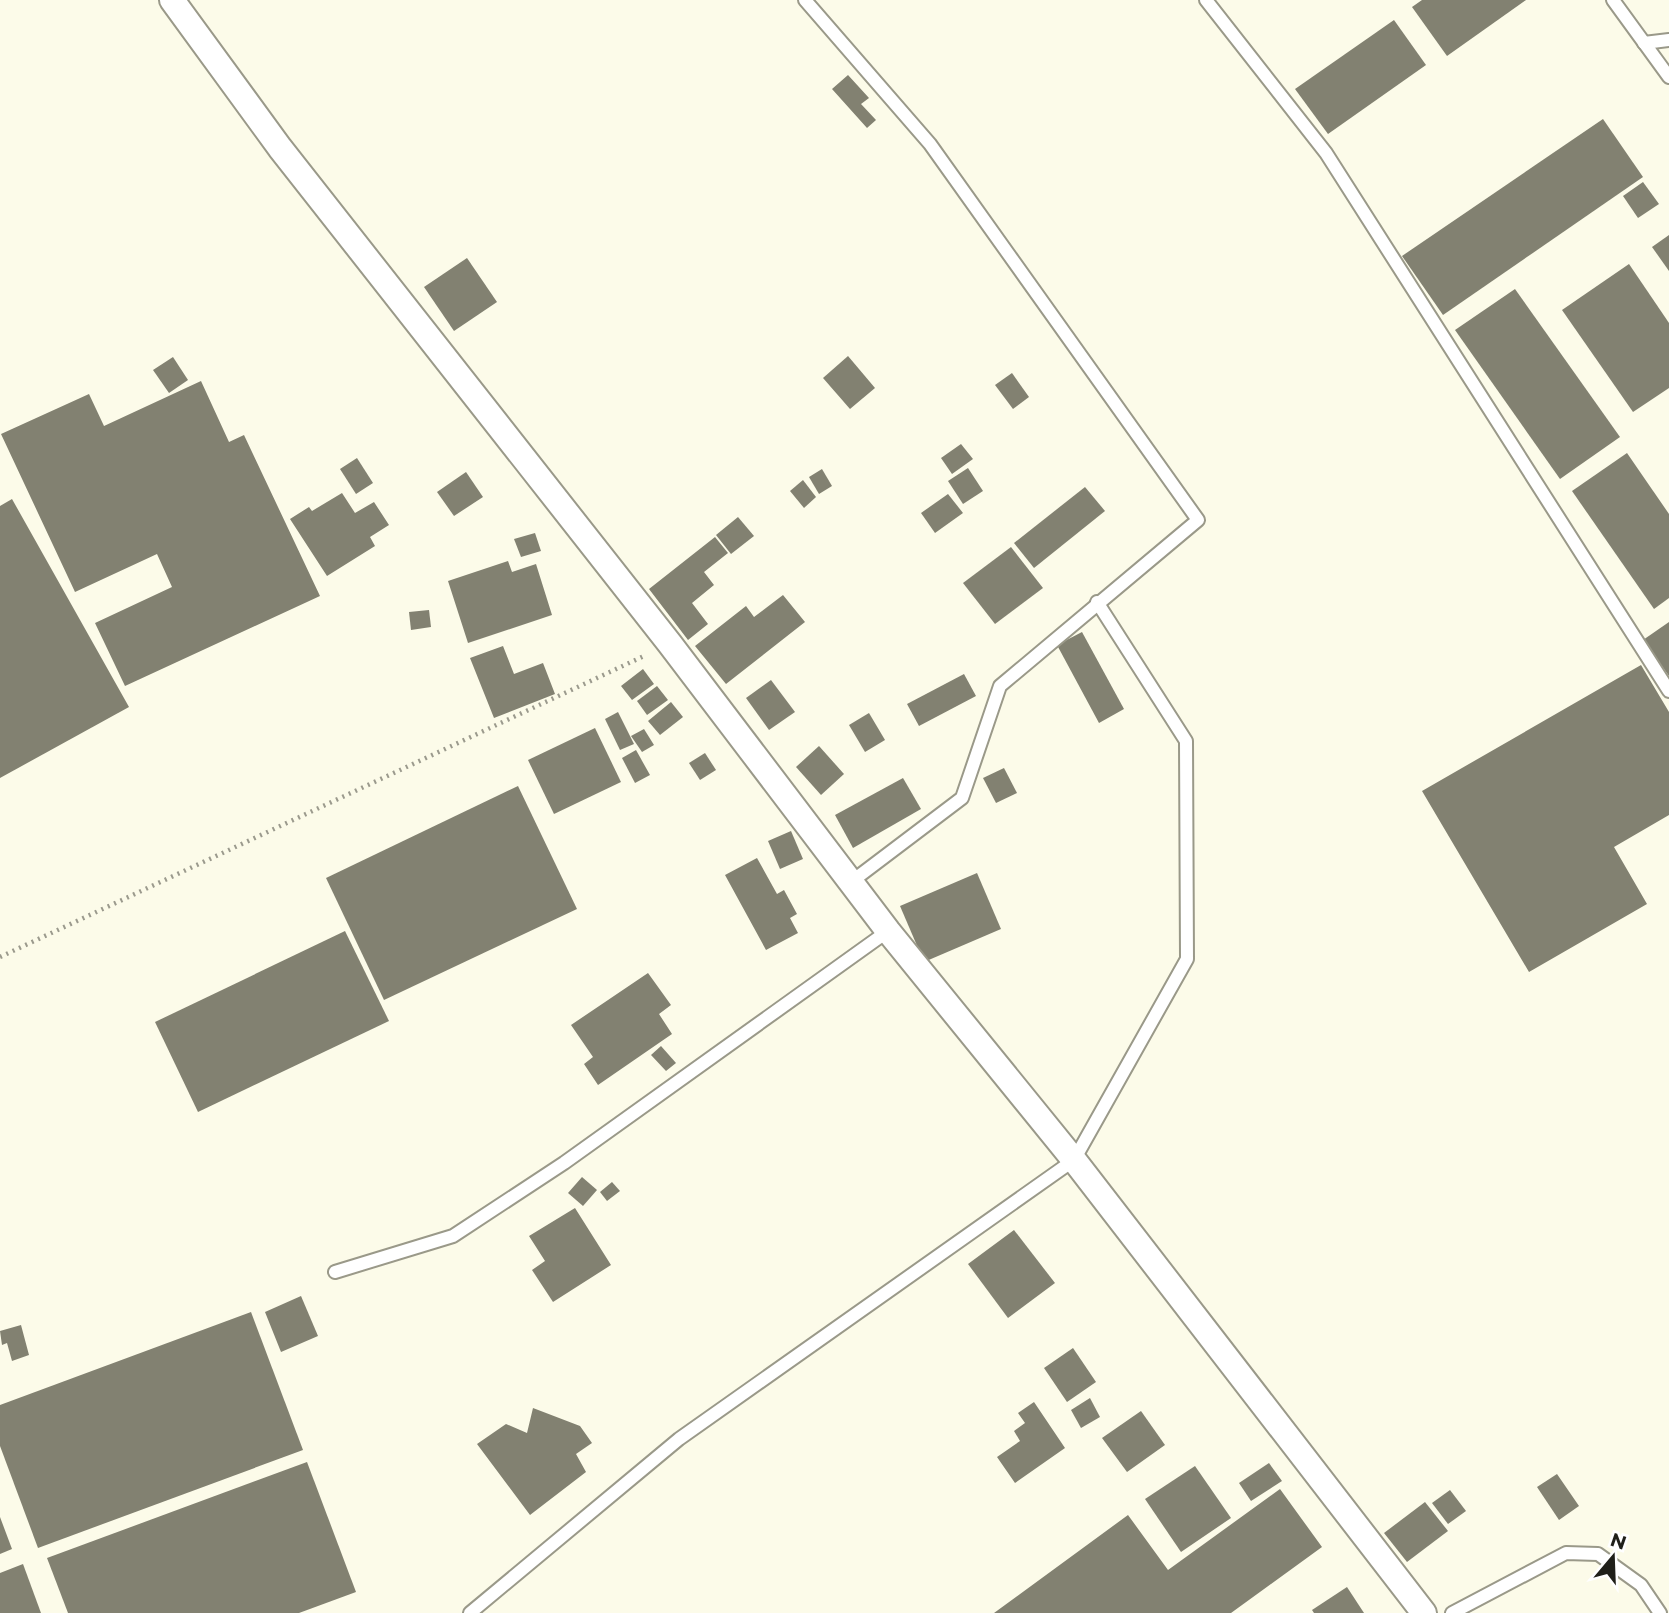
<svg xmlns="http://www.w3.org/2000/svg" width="1669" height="1613" font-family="Montserrat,sans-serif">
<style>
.building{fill:#828171}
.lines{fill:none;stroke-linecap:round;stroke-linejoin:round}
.service-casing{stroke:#9a9989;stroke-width:16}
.minor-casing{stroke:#9a9989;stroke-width:28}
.path{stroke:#9b9a8d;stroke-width:4.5;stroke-dasharray:2 5;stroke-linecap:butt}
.service{stroke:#fff;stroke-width:12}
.minor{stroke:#fff;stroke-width:24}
</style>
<rect width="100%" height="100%" fill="#fcfbe9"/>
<g class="building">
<polygon points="1422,0 1526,0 1447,56 1412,7"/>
<polygon points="1394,20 1426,65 1328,134 1295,89"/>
<polygon points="848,75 869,98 861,104 876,120 867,128 832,89"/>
<polygon points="1603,119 1643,177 1443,315 1402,256"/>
<polygon points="1643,182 1659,204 1638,218 1623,196"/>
<polygon points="1669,235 1669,271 1652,247"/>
<polygon points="467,258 497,302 454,331 424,287"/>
<polygon points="1629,264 1669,323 1669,388 1633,412 1562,310"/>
<polygon points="1515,289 1620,437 1560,479 1455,330"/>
<polygon points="848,356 875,388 850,409 823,378"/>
<polygon points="173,357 188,380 169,393 153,370"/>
<polygon points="1012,373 1029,397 1013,409 995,385"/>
<polygon points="201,381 229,442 244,435 320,596 125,686 95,623 172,587 157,554 75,592 1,434 89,394 104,426"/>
<polygon points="961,444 973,459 952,474 941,458"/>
<polygon points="1627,453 1669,514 1669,598 1654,609 1572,491"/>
<polygon points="357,458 373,483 356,494 340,469"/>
<polygon points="968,468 983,491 963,504 948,481"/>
<polygon points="822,469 832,486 819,494 809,477"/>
<polygon points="466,472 483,497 454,516 437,492"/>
<polygon points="803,480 816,497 804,508 790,491"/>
<polygon points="1085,487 1105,511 1034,568 1014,543"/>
<polygon points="342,493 355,513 374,502 389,525 370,537 375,546 327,576 290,519 309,507 312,511"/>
<polygon points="948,494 963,513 935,533 921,513"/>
<polygon points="12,499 129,707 0,778 0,506"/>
<polygon points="738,517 754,536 731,554 716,535"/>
<polygon points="535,533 541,551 521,557 514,539"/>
<polygon points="715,537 728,553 704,572 714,585 692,603 708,624 688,640 649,589"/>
<polygon points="1011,547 1043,588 995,624 963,583"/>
<polygon points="508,561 512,572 536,564 552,615 468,643 448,581"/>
<polygon points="783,595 805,622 726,684 695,646 746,606 754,617"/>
<polygon points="429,610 431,627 411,630 409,612"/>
<polygon points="1669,622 1669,676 1643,640"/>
<polygon points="1082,632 1124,709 1099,723 1057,645"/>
<polygon points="503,646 514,674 543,663 555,694 494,718 470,658"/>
<polygon points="1641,665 1669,712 1669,815 1614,847 1647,904 1529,972 1422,791"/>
<polygon points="643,669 654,684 632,700 621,686"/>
<polygon points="964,674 976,696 919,726 907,704"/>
<polygon points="771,680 795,712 769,730 746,698"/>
<polygon points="657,686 668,700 647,715 637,701"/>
<polygon points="671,702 683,717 660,735 648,721"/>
<polygon points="618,712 634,744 620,750 605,719"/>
<polygon points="869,713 885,740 865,752 849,725"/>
<polygon points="595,728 621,782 554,814 528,760"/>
<polygon points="644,729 654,745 642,752 631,736"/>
<polygon points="819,746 844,774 821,795 796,767"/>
<polygon points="636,750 650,775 635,783 622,758"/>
<polygon points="705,753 716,770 700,780 689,763"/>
<polygon points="1004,768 1017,793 996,803 983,778"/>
<polygon points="903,778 921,809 853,848 835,815"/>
<polygon points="518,786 577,909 384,1000 326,878"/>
<polygon points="791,831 803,859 780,869 768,841"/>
<polygon points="757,858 777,894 784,890 797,914 790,918 798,933 766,950 725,875"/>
<polygon points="977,873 1001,929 924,962 900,906"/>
<polygon points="345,931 389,1021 198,1112 155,1022"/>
<polygon points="648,973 671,1005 659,1014 672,1034 598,1085 584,1064 593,1057 571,1025"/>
<polygon points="661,1046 676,1063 666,1071 651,1055"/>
<polygon points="582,1177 597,1190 583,1206 568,1193"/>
<polygon points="612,1182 620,1191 607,1201 600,1192"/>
<polygon points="575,1208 611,1265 553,1302 532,1270 545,1261 529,1236"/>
<polygon points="1014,1230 1055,1283 1008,1318 968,1264"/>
<polygon points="301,1296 318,1336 281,1352 265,1312"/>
<polygon points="251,1312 303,1450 38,1548 0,1446 0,1405"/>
<polygon points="21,1325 29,1355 12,1361 7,1343 2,1345 0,1331"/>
<polygon points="1073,1348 1096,1382 1067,1402 1044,1368"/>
<polygon points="1090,1398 1100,1417 1081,1428 1071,1410"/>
<polygon points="1034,1402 1065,1448 1015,1483 997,1457 1020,1441 1014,1431 1025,1423 1018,1413"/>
<polygon points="533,1408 580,1426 592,1443 576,1454 586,1472 530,1515 477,1444 506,1424 527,1433"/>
<polygon points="1141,1411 1165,1445 1127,1472 1102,1438"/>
<polygon points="307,1462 356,1592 299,1613 68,1613 47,1558"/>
<polygon points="1269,1463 1282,1481 1251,1501 1239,1483"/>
<polygon points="1195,1466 1231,1518 1181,1552 1145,1499"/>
<polygon points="1557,1474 1579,1506 1559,1520 1537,1487"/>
<polygon points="1280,1489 1322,1547 1231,1613 994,1613 1128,1515 1168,1570"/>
<polygon points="1450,1490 1466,1511 1448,1524 1432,1503"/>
<polygon points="1425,1502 1448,1531 1407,1562 1384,1533"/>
<polygon points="0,1517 12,1549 0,1554"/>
<polygon points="23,1564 41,1613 0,1613 0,1573"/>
<polygon points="1347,1587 1364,1613 1314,1613 1312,1610"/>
</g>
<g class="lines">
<g class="service-casing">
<g id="service">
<polyline points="805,0 930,144 1198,520 1000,686 962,798 851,882"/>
<polyline points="1206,0 1326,153 1669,691"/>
<polyline points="1613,0 1669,77"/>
<polyline points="1644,43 1669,40"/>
<polyline points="335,1272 453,1236 564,1163 888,931"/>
<polyline points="470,1613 679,1439 1074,1160 1187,959 1186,741 1097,602"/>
<polyline points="1452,1613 1566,1553 1598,1554 1641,1585 1660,1613"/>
</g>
</g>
<g class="minor-casing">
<polyline id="minor" points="172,0 280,148 670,644 888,931 1074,1160 1424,1613"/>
</g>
<polyline class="path" points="0,957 644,656"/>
<use href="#service" class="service"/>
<use href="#minor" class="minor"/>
</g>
<g transform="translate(1613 1557) rotate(19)" stroke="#ffffff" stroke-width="5" paint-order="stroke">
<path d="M0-5L12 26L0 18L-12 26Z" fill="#1f1f19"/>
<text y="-10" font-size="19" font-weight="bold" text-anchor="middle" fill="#1f1f19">N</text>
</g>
</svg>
